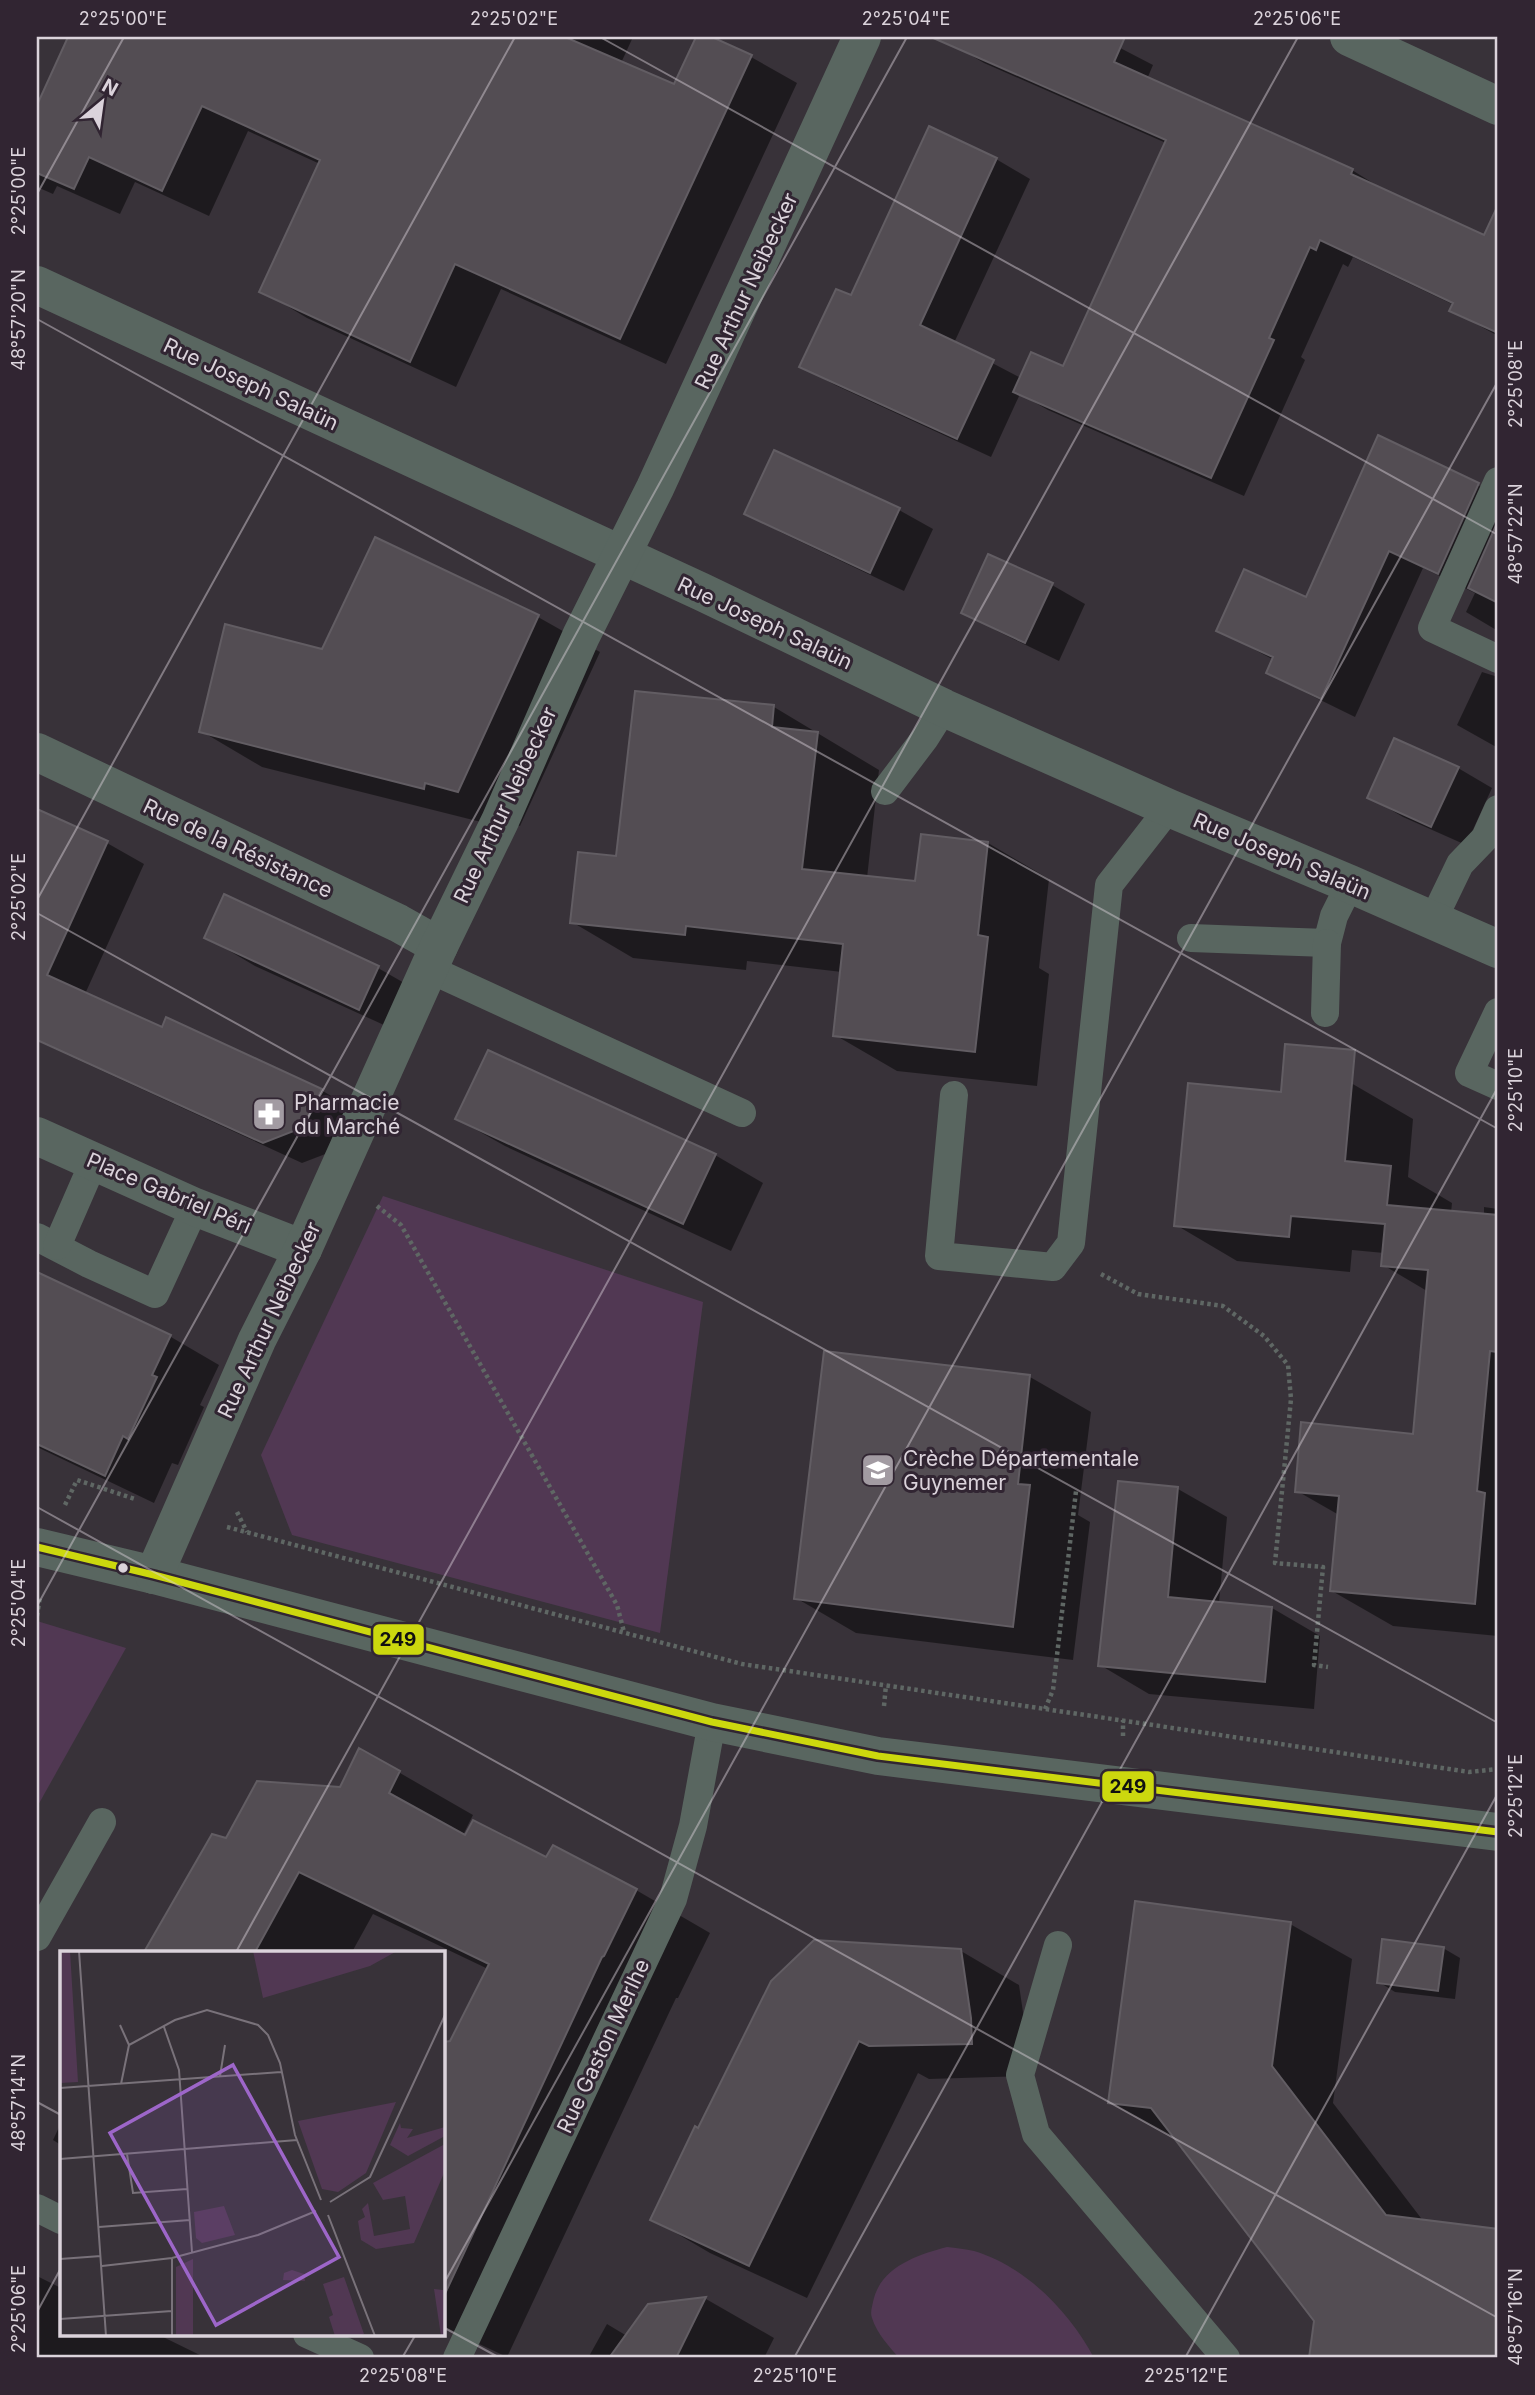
<svg xmlns="http://www.w3.org/2000/svg" width="1535" height="2395" font-family="Inter,sans-serif">
<style>
.green{fill:#513853}
.shadow{fill:#0007}
.building{fill:#534d53;stroke:#625d63;stroke-width:2}
.lines{fill:none;stroke-linecap:round;stroke-linejoin:round}
.path{stroke:#5f6764;stroke-width:4.5;stroke-dasharray:3.5 3.5;stroke-linecap:butt}
.service{stroke:#596660;stroke-width:28}
.minor{stroke:#596660;stroke-width:38}
.bus-1-casing{stroke:#312532;stroke-width:12}
.bus-1{stroke:#ccd80e;stroke-width:7}
.ticks{fill:none;stroke:#dbd3db;stroke-width:2;stroke-opacity:0.45}
.bus-dot{fill:#dbd3db;stroke:#312532;stroke-width:2.5}
.labels{text-anchor:middle;dominant-baseline:central;stroke-width:6;stroke-linejoin:round;paint-order:stroke}
.street-label{font-size:21px;fill:#dbd3db;stroke:#312532}
.poi-label{font-size:21px;fill:#dbd3db;stroke:#312532;text-anchor:start}
.inset-road{fill:none;stroke:#79727a;stroke-width:2}
.view{fill:#9d66c9;fill-opacity:0.15;stroke:#9d66c9;stroke-width:3.5}
.inset-edge{fill:none;stroke:#dbd3db;stroke-width:3.5}
.line-badge{stroke:#312532;stroke-width:2.5}
.pale-badge-label{font-size:19px;text-anchor:middle;font-weight:bold;fill:#111}
.neatline{fill:none;stroke:#dbd3db;stroke-width:2.5}
.ticks-label{font-size:18px;text-anchor:middle;fill:#dbd3db}
</style>
<rect width="100%" height="100%" fill="#383239"/>
<g class="green">
<polygon points="383,1196 703,1302 660,1633 292,1535 261,1455"/>
<polygon points="37,1621 126,1648 37,1807"/>
<path d="M947,2247C956,2248 966,2249 974,2251C1025,2266 1070,2312 1094,2358H899C889,2346 877,2334 872,2318C870,2313 872,2307 873,2302C880,2267 917,2255 947,2247Z"/>
</g>
<g class="shadow">
<polygon points="70,37 633,37 621,63 675,86 698,37 707,37 751,57 797,83 666,364 501,289 456,387 307,318 262,291 320,164 248,131 209,216 135,182 120,214 57,186 53,194 37,187 37,100 40,102"/>
<polygon points="955,37 1099,37 1153,65 1147,79 1352,170 1384,190 1498,243 1498,336 1451,310 1454,305 1353,257 1348,267 1343,264 1301,357 1305,360 1244,496 1048,410 1020,394 991,457 835,385 801,366 852,298 996,159 1030,179 954,343 1021,378 1064,368 1166,143 984,63 952,44"/>
<polygon points="1478,485 1498,497 1498,631 1466,612 1475,593 1423,568 1355,717 1302,691 1268,672 1274,660 1218,630 1306,599"/>
<polygon points="899,510 933,529 904,591 780,532 746,513"/>
<polygon points="376,539 538,617 600,652 520,826 487,817 485,823 262,767 201,731 323,651"/>
<polygon points="1052,585 1085,604 1059,661 997,631 963,612"/>
<polygon points="1482,672 1498,677 1498,748 1457,725"/>
<polygon points="636,692 774,707 879,770 867,878 916,883 988,843 1049,879 1039,968 1049,974 1037,1086 897,1071 835,1035 842,972 747,961 746,970 633,958 572,922 618,858"/>
<polygon points="1458,768 1492,788 1466,845 1403,817 1369,797"/>
<polygon points="37,811 107,843 144,864 85,994 162,1029 167,1020 321,1090 359,1112 341,1148 302,1163 37,1041"/>
<polygon points="206,937 378,968 427,996 408,1036 255,966"/>
<polygon points="1351,1083 1413,1119 1408,1177 1452,1203 1451,1213 1484,1216 1484,1207 1498,1209 1498,1636 1393,1626 1332,1591 1339,1515 1297,1491 1414,1436 1427,1291 1383,1265 1384,1253 1352,1250 1350,1272 1237,1261 1176,1225 1283,1094"/>
<polygon points="457,1119 715,1155 763,1183 731,1251 505,1146"/>
<polygon points="37,1274 171,1337 219,1365 200,1405 204,1407 178,1465 172,1463 154,1503 37,1447"/>
<polygon points="825,1352 1030,1377 1091,1412 1078,1515 1090,1522 1073,1660 856,1633 796,1598"/>
<polygon points="1178,1489 1227,1517 1219,1603 1272,1608 1320,1636 1314,1709 1149,1694 1100,1665"/>
<polygon points="360,1750 473,1815 460,1841 546,1860 636,1890 710,1933 678,1998 676,1998 507,2357 443,2327 443,2055 488,1969 373,1914 352,1952 145,1952 213,1836 227,1840 341,1789"/>
<polygon points="1290,1924 1352,1959 1333,2103 1424,2222 1498,2231 1498,2358 1311,2358 1316,2320 1176,2138 1171,2137 1110,2102"/>
<polygon points="1443,1948 1460,1958 1455,1999 1395,1992 1379,1982"/>
<polygon points="961,1951 1019,1985 1029,2053 1030,2076 929,2079 918,2073 807,2298 710,2253 652,2219"/>
<polygon points="61,2123 61,2145 53,2140"/>
<polygon points="37,2276 61,2288 61,2334 157,2334 206,2358 37,2358"/>
<polygon points="706,2299 774,2338 764,2358 588,2358 607,2324 627,2336 649,2305"/>
</g>
<g class="building">
<polygon points="68,37 565,37 674,84 696,37 712,37 752,55 620,339 455,264 410,362 259,292 320,160 202,106 162,191 89,157 74,189 37,173 37,105"/>
<polygon points="931,37 1125,37 1114,62 1353,169 1351,174 1484,235 1498,205 1498,333 1449,311 1453,303 1320,240 1316,250 1310,247 1269,338 1274,340 1211,478 1013,392 1031,352 1063,366 1166,140"/>
<polygon points="929,126 997,158 920,325 994,360 957,439 799,367 836,289 851,295"/>
<polygon points="1378,435 1479,483 1438,574 1389,551 1321,699 1266,673 1273,657 1216,631 1244,569 1306,597"/>
<polygon points="774,450 900,508 870,573 744,514"/>
<polygon points="1498,521 1498,603 1468,588"/>
<polygon points="375,537 539,615 458,792 425,783 424,789 199,732 225,624 322,649"/>
<polygon points="988,554 1053,583 1025,643 961,613"/>
<polygon points="635,691 774,705 772,727 818,732 802,869 915,881 921,834 988,842 978,935 988,937 975,1052 833,1036 843,944 686,926 685,935 570,923 578,852 616,856"/>
<polygon points="1394,738 1459,767 1431,827 1367,798"/>
<polygon points="37,809 108,841 47,975 162,1027 166,1017 322,1089 304,1127 263,1143 37,1040"/>
<polygon points="224,894 379,966 359,1010 204,938"/>
<polygon points="1285,1044 1355,1050 1345,1161 1391,1166 1387,1205 1498,1215 1498,1352 1490,1351 1477,1491 1485,1493 1475,1604 1330,1591 1339,1496 1295,1492 1301,1422 1413,1434 1428,1270 1381,1266 1385,1224 1291,1216 1289,1237 1174,1226 1188,1083 1281,1092"/>
<polygon points="488,1050 716,1154 683,1224 455,1119"/>
<polygon points="37,1272 171,1335 152,1375 157,1377 128,1439 123,1436 105,1476 37,1444"/>
<polygon points="824,1351 1030,1375 1018,1484 1030,1485 1013,1627 794,1599"/>
<polygon points="1118,1481 1178,1487 1168,1597 1272,1607 1265,1682 1098,1666"/>
<polygon points="359,1748 400,1771 389,1793 465,1835 473,1820 546,1857 553,1845 637,1889 604,1956 602,1957 443,2298 443,2042 450,2041 489,1964 299,1872 255,1952 144,1952 212,1834 226,1838 257,1781 340,1787"/>
<polygon points="1135,1901 1291,1922 1272,2066 1386,2215 1498,2229 1498,2358 1309,2358 1314,2321 1151,2108 1108,2103"/>
<polygon points="1382,1939 1444,1947 1438,1991 1377,1983"/>
<polygon points="814,1940 961,1949 971,2018 972,2044 869,2046 859,2041 749,2266 650,2220 695,2126 698,2128 771,1981"/>
<polygon points="706,2297 676,2358 609,2358 648,2304"/>
</g>
<g class="lines">
<g class="path">
<polyline points="377,1206 401,1225 617,1605 624,1632"/>
<polyline points="1101,1274 1138,1294 1223,1306 1264,1336 1288,1365 1291,1399 1275,1563 1323,1567 1314,1665 1328,1667"/>
<polyline points="65,1505 77,1480 135,1499"/>
<polyline points="237,1512 247,1532"/>
<polyline points="227,1527 742,1664 1469,1772 1498,1769"/>
<polyline points="37,1616 40,1597"/>
<polyline points="884,1706 886,1685"/>
<polyline points="1045,1709 1053,1690 1076,1491"/>
<polyline points="1123,1736 1123,1720"/>
</g>
<g class="service">
<polyline points="1498,481 1432,628 1498,659"/>
<polyline points="885,791 925,738 944,708"/>
<polyline points="1433,920 1460,864 1485,838 1498,809"/>
<polyline points="1191,938 1327,943 1334,916 1350,884"/>
<polyline points="429,969 742,1113"/>
<polyline points="1498,1012 1469,1073 1498,1086"/>
<polyline points="1325,1013 1327,943"/>
<polyline points="954,1095 939,1256 1053,1267 1071,1243 1109,885 1169,808"/>
<polyline points="37,1237 89,1264 155,1294 195,1207"/>
<polyline points="57,1246 94,1161"/>
<polyline points="37,1937 102,1822"/>
<polyline points="1058,1945 1020,2075 1036,2134 1226,2358"/>
<polyline points="37,2208 61,2220"/>
<polyline points="307,2334 360,2358"/>
<polyline points="457,2358 673,1899 693,1826 712,1722"/>
</g>
<g class="minor">
<polyline points="1349,37 1498,106"/>
<polyline points="37,285 702,592 944,708 1169,808 1350,884 1498,949"/>
<polyline points="37,752 398,923 439,946"/>
<polyline points="37,1136 195,1207 303,1249"/>
<polyline points="37,1547 154,1575 712,1722 878,1756 1498,1832"/>
<polyline points="154,1575 257,1340 303,1249 439,946 500,821 581,636 655,488 862,37"/>
</g>
<g class="bus-1-casing">
<polyline id="bus-1" points="37,1547 154,1575 712,1722 878,1756 1498,1832"/>
</g>
<use href="#bus-1" class="bus-1"/>
</g>
<path class="ticks" d="M600,37L1498,535M37,194L124,37M37,319L1498,1129M37,900L515,37M37,913L1498,1723M37,1507L1498,2318M37,1606L907,37M236,1952L1298,37M37,2102L61,2115M443,2285L1498,381M37,2312L61,2268M443,2327L500,2358M402,2358L416,2334M794,2358L1498,1087M1185,2358L1498,1793"/>
<defs>
<g id="pharmacy-square" transform="scale(1.75)"><rect x="-9" y="-9" width="18" height="18" rx="4" fill="#a29ba2" stroke="#312532"/><path d="M-2-6h4v4h4v4h-4v4h-4v-4h-4v-4h4Z" fill="#fff"/></g>
<g id="school-square" transform="scale(1.75)"><rect x="-9" y="-9" width="18" height="18" rx="4" fill="#a29ba2" stroke="#312532"/><path d="M0-5L7-2L0 1L-7-2ZM-4 1L0 2.5L4 1V4Q0 6-4 4Z" fill="#fff"/></g>
</defs>
<g fill-rule="evenodd">
<use href="#pharmacy-square" x="269" y="1114"/>
<use href="#school-square" x="878" y="1470"/>
</g>
<circle class="bus-dot" cx="123" cy="1568" r="6"/>
<g class="labels">
<g class="street-label">
<text transform="translate(746 291) rotate(-65)">Rue Arthur Neibecker</text>
<text transform="translate(251 384) rotate(25)">Rue Joseph Salaün</text>
<text transform="translate(765 623) rotate(25)">Rue Joseph Salaün</text>
<text transform="translate(505 805) rotate(-65)">Rue Arthur Neibecker</text>
<text transform="translate(238 848) rotate(25)">Rue de la Résistance</text>
<text transform="translate(1282 856) rotate(23)">Rue Joseph Salaün</text>
<text transform="translate(169 1193) rotate(23)">Place Gabriel Péri</text>
<text transform="translate(269 1320) rotate(-65)">Rue Arthur Neibecker</text>
<text transform="translate(603 2046) rotate(-65)">Rue Gaston Merlhe</text>
</g>
<g class="poi-label">
<text x="294" y="1102">Pharmacie<tspan x="294" dy="24">du Marché</tspan></text>
<text x="903" y="1458">Crèche Départementale<tspan x="903" dy="24">Guynemer</tspan></text>
</g>
</g>
<g transform="translate(60 1951)">
<rect width="385" height="385" fill="#383239"/>
<path d="M0,0H10L18,131L0,132ZM193,0H337L310,15L203,47ZM336,151L306,222L278,241L262,238L238,170ZM340,172L341,177L353,178L347,187L385,176V185L348,205L330,194ZM385,193L384,222L354,292L316,298L301,289L298,270L305,266L302,258L308,252L314,285L350,278L345,245L323,249L313,232ZM164,255L175,284L142,292L136,287L134,261ZM133,308V385H116V316ZM232,319L244,323L245,330L223,329L224,322ZM284,326L304,383L300,385H275L269,366L273,364L263,333ZM374,338L383,339L385,385H381Z" fill="#513853"/>
<path class="inset-road" d="M19,0L46,385M60,74L69,94M104,76L119,119L132,301M160,125L165,94M61,133L69,94L115,69L147,59L198,74L208,84L220,112L235,184L261,249M0,137L221,121M67,203L73,242L127,238M0,208L237,189M270,251L310,226L385,64M268,264L315,385M39,276L130,269M0,308L41,305M42,315L112,307L198,284L256,260M0,368L112,360M112,385V307"/>
<path class="view" d="M173,114L279,306L156,374L50,182Z"/>
<rect width="385" height="385" class="inset-edge"/>
</g>
<g class="line-badge">
<rect x="372" y="1623" width="53" height="33" rx="7" fill="#ccd80e"/>
<rect x="1101" y="1770" width="54" height="33" rx="7" fill="#ccd80e"/>
</g>
<g class="pale-badge-label">
<text x="398" y="1646">249</text>
<text x="1128" y="1793">249</text>
</g>
<rect width="1535" height="2395" fill="none" stroke="#312532" stroke-width="77"/>
<g transform="translate(102 102) rotate(29)" stroke="#312532" stroke-width="5" paint-order="stroke">
<path d="M0-5L12 26L0 18L-12 26Z" fill="#dbd3db"/>
<text y="-10" font-size="19" font-weight="bold" text-anchor="middle" fill="#dbd3db">N</text>
</g>
<rect x="38" y="38" width="1458" height="2318" class="neatline"/>
<g class="ticks-label">
<text x="123" y="25">2°25'00"E</text>
<text x="514" y="25">2°25'02"E</text>
<text x="906" y="25">2°25'04"E</text>
<text x="1297" y="25">2°25'06"E</text>
<text transform="translate(19 191) rotate(-90)" y="6">2°25'00"E</text>
<text transform="translate(19 320) rotate(-90)" y="6">48°57'20"N</text>
<text transform="translate(1516 384) rotate(-90)" y="6">2°25'08"E</text>
<text transform="translate(1516 534) rotate(-90)" y="6">48°57'22"N</text>
<text transform="translate(19 897) rotate(-90)" y="6">2°25'02"E</text>
<text transform="translate(1516 1090) rotate(-90)" y="6">2°25'10"E</text>
<text transform="translate(19 1603) rotate(-90)" y="6">2°25'04"E</text>
<text transform="translate(1516 1796) rotate(-90)" y="6">2°25'12"E</text>
<text transform="translate(19 2103) rotate(-90)" y="6">48°57'14"N</text>
<text transform="translate(19 2309) rotate(-90)" y="6">2°25'06"E</text>
<text transform="translate(1516 2317) rotate(-90)" y="6">48°57'16"N</text>
<text x="403" y="2382">2°25'08"E</text>
<text x="795" y="2382">2°25'10"E</text>
<text x="1186" y="2382">2°25'12"E</text>
</g>
</svg>
